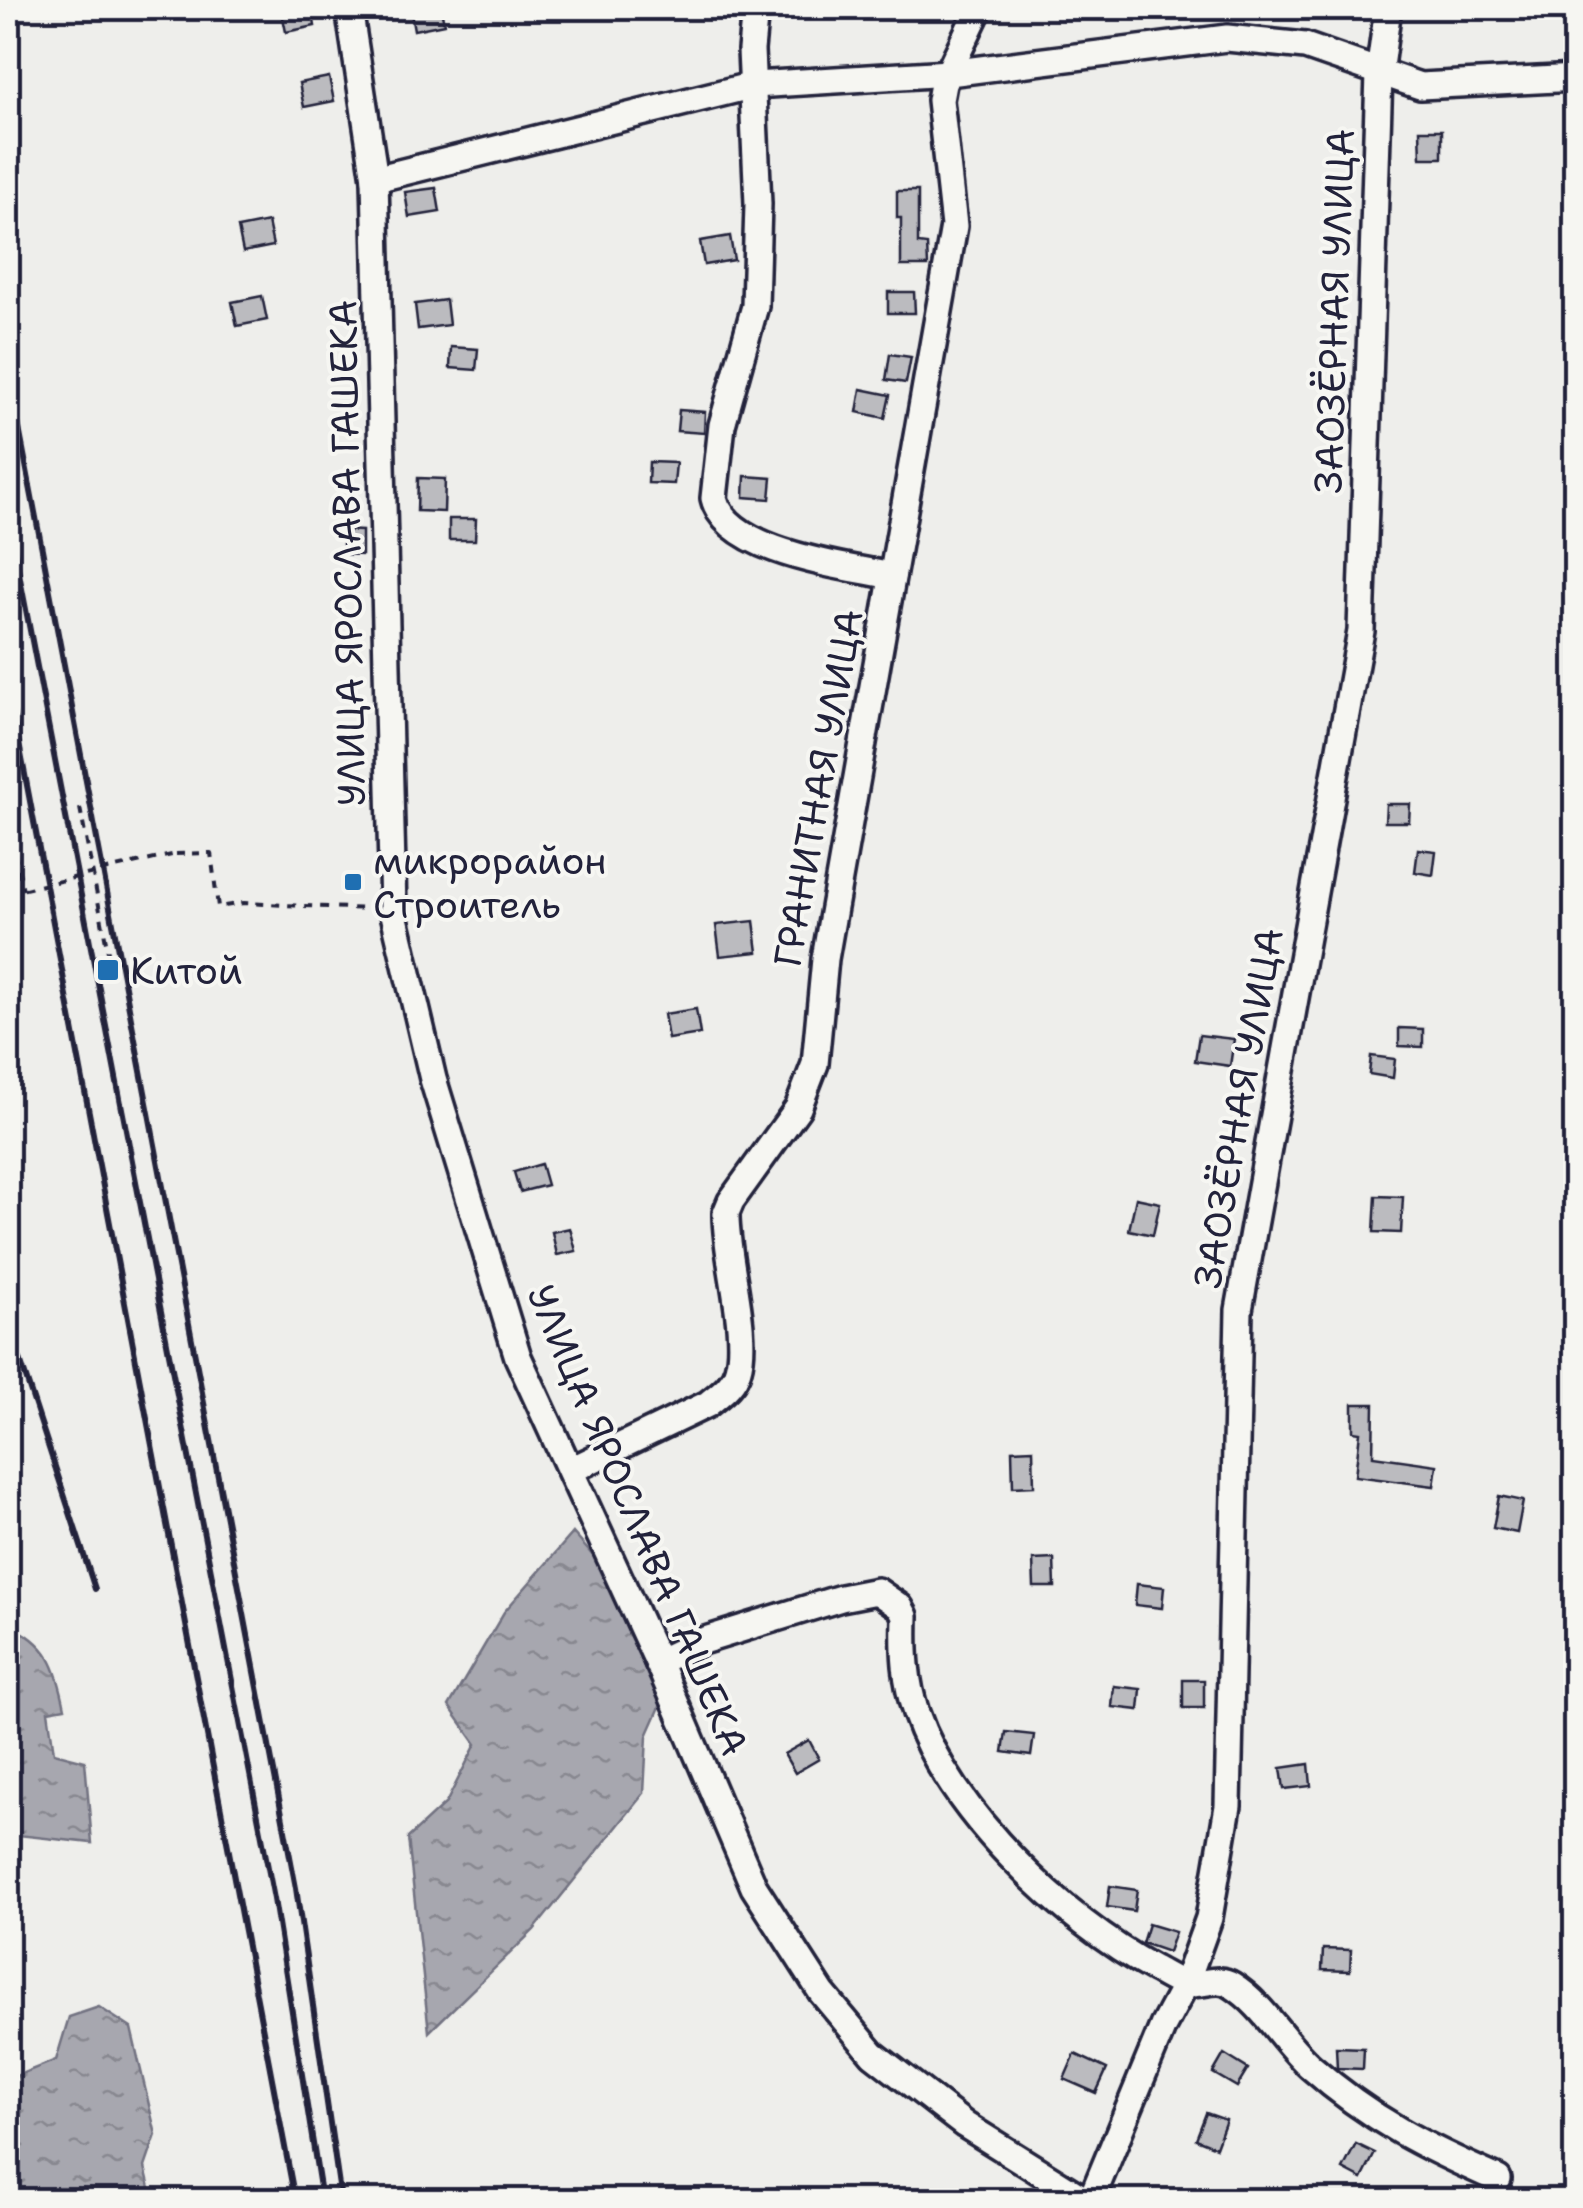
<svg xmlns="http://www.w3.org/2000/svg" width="1583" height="2208" font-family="'Shantell Sans',sans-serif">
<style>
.water{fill:url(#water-ripples);stroke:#727281;stroke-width:2.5}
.building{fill:#bbbbbf;stroke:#22223b;stroke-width:2.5}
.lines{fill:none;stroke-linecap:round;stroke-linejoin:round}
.minor-casing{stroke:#22223b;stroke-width:32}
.path{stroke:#22223b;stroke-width:4;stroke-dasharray:8 8;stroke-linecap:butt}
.minor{stroke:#f6f6f2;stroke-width:25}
.rail{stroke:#22223b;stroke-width:6}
.path-bridge{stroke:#22223b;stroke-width:4;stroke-dasharray:8 8;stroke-linecap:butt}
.poi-dot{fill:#1f6fb2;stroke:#f6f6f2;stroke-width:4}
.labels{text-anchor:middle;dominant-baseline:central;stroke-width:8;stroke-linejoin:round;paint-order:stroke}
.street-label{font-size:38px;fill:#22223b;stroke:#f6f6f2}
.poi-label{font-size:38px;fill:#22223b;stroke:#f6f6f2;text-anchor:start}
</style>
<defs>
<pattern id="water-ripples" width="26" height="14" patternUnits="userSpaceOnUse" patternTransform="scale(2.5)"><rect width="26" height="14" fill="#a7a7af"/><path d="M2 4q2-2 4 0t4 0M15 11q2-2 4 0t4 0" fill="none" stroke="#888890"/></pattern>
</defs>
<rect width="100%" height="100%" fill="#eeeeeb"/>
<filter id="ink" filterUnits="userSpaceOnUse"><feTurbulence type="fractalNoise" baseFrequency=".01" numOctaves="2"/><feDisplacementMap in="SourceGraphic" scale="20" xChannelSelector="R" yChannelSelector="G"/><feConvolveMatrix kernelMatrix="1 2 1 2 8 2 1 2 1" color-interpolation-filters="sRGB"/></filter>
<g filter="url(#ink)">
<g class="water">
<polygon points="573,1533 609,1574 663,1700 647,1736 644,1793 534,1930 429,2032 408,1838 446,1803 476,1744 449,1706 504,1612"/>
<path d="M8,1625C49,1642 57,1668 65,1708L48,1711L54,1753L85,1761L92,1843L8,1834Z"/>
<polygon points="99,2007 131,2028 156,2135 145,2167 153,2200 8,2200 8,2079 56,2060 69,2017"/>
</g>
<g class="building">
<polygon points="281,8 312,8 315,26 286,32"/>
<polygon points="410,8 441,8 444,24 414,30"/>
<polygon points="329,77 334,101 304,107 299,83"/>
<polygon points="1420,130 1442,130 1442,158 1421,158"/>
<polygon points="436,188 440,212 409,217 405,192"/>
<polygon points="897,191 918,191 918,244 927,245 928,266 901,266 901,218 897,218"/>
<polygon points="268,222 273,246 243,252 238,228"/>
<polygon points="730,236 734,260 704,265 700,241"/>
<polygon points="888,292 914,292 915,313 888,313"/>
<polygon points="262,296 267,320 237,326 232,302"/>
<polygon points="446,300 449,325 418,329 415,304"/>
<polygon points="451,347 478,349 476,370 450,368"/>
<polygon points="890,354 911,357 906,383 886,380"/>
<polygon points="861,389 890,395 885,418 857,412"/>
<polygon points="679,410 705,412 704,433 677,431"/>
<polygon points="649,462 676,463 674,484 648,483"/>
<polygon points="745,476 772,478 770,499 744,497"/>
<polygon points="418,478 445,479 444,512 417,511"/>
<polygon points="449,519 476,519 475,540 449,540"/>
<polygon points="343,530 362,531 362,555 343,554"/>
<polygon points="1386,804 1410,804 1409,822 1385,822"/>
<polygon points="1418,849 1436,851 1433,875 1415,872"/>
<polygon points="754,921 758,952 720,956 716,925"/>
<polygon points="696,1009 700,1034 668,1039 664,1014"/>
<polygon points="1399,1028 1423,1029 1423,1047 1399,1046"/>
<polygon points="1199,1035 1234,1039 1230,1066 1195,1061"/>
<polygon points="1371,1056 1395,1059 1393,1078 1369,1074"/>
<polygon points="541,1164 547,1185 520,1192 514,1172"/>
<polygon points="1376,1196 1403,1197 1401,1233 1374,1232"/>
<polygon points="1136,1198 1160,1203 1153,1235 1129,1230"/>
<polygon points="570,1228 576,1251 557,1255 552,1232"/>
<polygon points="1353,1404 1374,1404 1373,1456 1437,1465 1434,1486 1355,1476 1360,1432 1353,1431"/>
<polygon points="1033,1449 1034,1486 1013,1487 1012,1450"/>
<polygon points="1499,1496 1523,1501 1517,1533 1493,1528"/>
<polygon points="1054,1559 1055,1587 1034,1587 1033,1560"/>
<polygon points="1137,1584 1164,1587 1162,1608 1135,1605"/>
<rect x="1183" y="1680" width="21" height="28"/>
<polygon points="1114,1686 1141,1689 1139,1710 1112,1707"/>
<polygon points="1006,1732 1034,1735 1031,1756 1003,1752"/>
<polygon points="809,1740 819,1759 795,1773 784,1754"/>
<polygon points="1309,1764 1311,1786 1284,1789 1281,1768"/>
<polygon points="1110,1886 1137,1890 1134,1911 1107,1907"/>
<polygon points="1148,1924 1175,1932 1168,1952 1142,1943"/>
<polygon points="1323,1949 1351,1950 1350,1971 1322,1970"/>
<polygon points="1336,2047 1364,2048 1363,2069 1337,2068"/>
<polygon points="1075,2054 1107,2069 1096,2093 1064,2079"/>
<polygon points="1224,2054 1248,2069 1237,2087 1213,2073"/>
<polygon points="1206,2113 1226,2120 1216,2147 1196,2139"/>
<polygon points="1356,2144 1375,2153 1362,2179 1343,2169"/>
</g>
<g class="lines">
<g class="minor-casing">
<g id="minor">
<polyline points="349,8 375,179 393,910 433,1079 518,1357 658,1662 754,1887 822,1993 873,2054 965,2125 1085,2200"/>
<path d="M755,8L751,50L758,204L755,306L722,425L714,498C727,553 845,566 892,576"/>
<polyline points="375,179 754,85 949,73 1227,38 1305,46 1420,86 1576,78"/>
<path d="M571,1470L708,1404C720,1394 734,1385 738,1369C749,1332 725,1256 726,1213L731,1201L798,1108L815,1064L825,959L954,226L940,100L943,84L979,8"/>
<path d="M658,1662L702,1641L841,1598L877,1591L900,1607L905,1616C904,1650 905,1681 916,1713C950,1812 1064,1921 1154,1969C1164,1974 1178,1984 1188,1984C1204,1985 1218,1976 1232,1985C1264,2005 1283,2042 1311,2067C1371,2120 1425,2147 1498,2179"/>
<polyline points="1091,2200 1163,2026 1185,1985 1209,1918 1228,1806 1239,1310 1361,631 1379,74 1388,8"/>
</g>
</g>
<g class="path">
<polyline points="80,808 108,952"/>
<polyline points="8,822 23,890"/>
<polyline points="176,854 211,853 218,907 244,903 368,909"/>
</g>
<use href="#minor" class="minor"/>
<g class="rail">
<polyline points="8,370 296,1888 341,2200"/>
<polyline points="8,516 274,1899 322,2200"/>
<polyline points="8,685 295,2200"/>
<polyline points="8,1323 95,1589"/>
</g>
<polyline class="path-bridge" points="8,893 176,854"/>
</g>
</g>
<g class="poi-dot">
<rect x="343" y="872" width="20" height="20" rx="5"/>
<rect x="96" y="958" width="24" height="24" rx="5"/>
</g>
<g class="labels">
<g class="street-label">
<text transform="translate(1334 311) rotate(-88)">ЗАОЗЁРНАЯ УЛИЦА</text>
<text transform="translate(347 553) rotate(-91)">УЛИЦА ЯРОСЛАВА ГАШЕКА</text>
<text transform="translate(818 788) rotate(-80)">ГРАНИТНАЯ УЛИЦА</text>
<text transform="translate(1238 1108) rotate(-80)">ЗАОЗЁРНАЯ УЛИЦА</text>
<text transform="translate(638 1520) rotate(67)">УЛИЦА ЯРОСЛАВА ГАШЕКА</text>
</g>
<g class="poi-label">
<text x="373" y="860">микрорайон<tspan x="373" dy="44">Строитель</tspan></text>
<text x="130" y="970">Китой</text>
</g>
</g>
<rect width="1583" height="2208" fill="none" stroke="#f6f6f2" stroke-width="40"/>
<rect x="20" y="20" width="1543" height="2168" fill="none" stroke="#22223b" stroke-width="4" filter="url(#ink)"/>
</svg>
